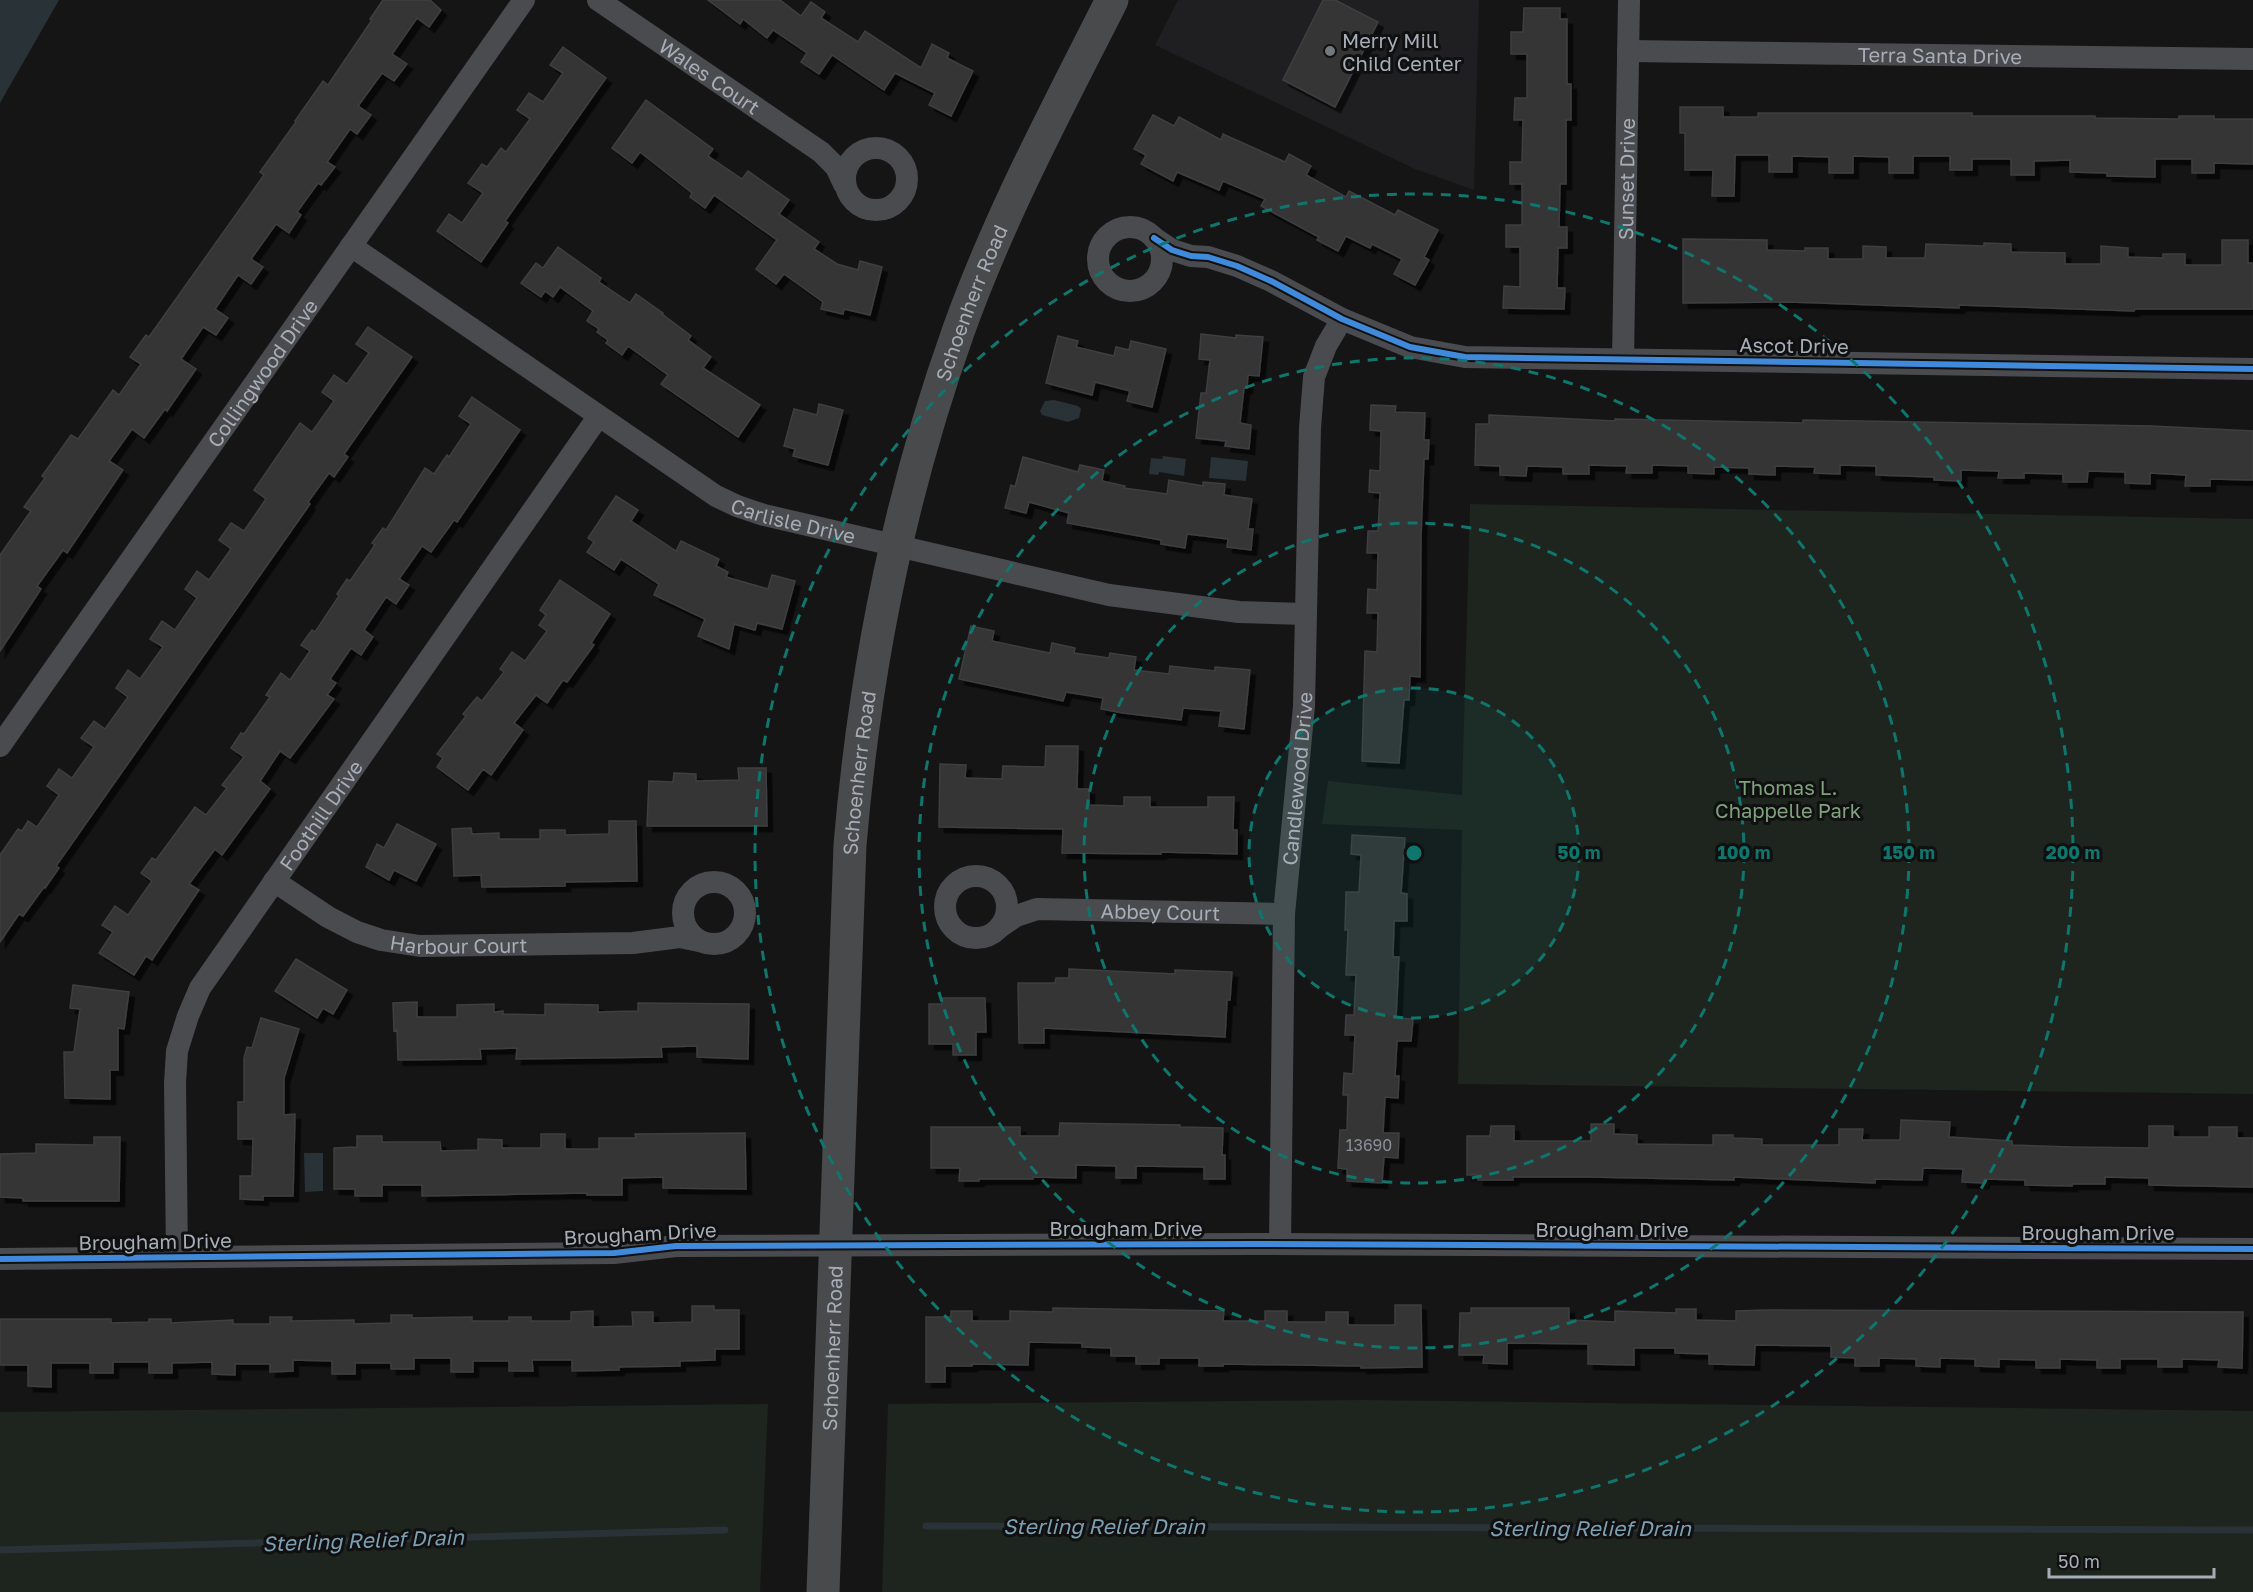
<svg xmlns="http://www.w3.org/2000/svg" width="2253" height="1592" font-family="'Golos Text',sans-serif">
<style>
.built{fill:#1f1f21}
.green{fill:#1e241e}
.water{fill:#293237}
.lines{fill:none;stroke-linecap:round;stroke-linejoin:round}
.stream{stroke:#293237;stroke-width:7}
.building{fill:#343436;stroke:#3e3f42;stroke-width:1.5;filter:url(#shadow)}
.street{stroke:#4a4b4e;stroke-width:22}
.secondary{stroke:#484a4c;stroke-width:33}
.cycleway-casing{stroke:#101011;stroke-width:10}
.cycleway{stroke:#408adc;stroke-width:6}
.ring{fill:none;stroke:#0f766e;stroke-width:3;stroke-dasharray:10 8}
.poi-dot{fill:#73787f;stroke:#101011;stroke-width:2}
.labels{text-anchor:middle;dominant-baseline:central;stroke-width:6;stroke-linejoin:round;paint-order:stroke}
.number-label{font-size:16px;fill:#8a8f97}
.poi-label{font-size:20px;fill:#a6adb7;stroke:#101011;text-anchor:start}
.street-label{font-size:20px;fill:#a6adb7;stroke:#101011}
.park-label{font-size:20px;fill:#7fa27d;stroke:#101011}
.water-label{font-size:21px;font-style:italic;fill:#7d9fb2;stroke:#101011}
.centre{fill:#0f766e;stroke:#101011;stroke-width:3}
.ring-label{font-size:18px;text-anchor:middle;font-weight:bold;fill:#0f766e;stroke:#101011;stroke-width:6;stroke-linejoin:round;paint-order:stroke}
</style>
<defs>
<filter id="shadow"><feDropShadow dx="5.5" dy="5.5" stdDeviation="0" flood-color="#0009"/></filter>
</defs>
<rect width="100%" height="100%" fill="#151516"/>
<polygon class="built" points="1178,0 1479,0 1474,190 1415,169 1155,45"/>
<g class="green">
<polygon points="1470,504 2253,519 2253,1094 1458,1084 1462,830 1322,824 1328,781 1462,795"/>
<polygon points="1365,1400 2253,1411 2253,1592 882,1592 888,1404"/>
<polygon points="768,1404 760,1592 0,1592 0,1412"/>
</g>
<g class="water">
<polygon points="0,0 59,0 0,103"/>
<polygon points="1054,400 1078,406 1081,409 1079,418 1068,422 1042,415 1040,411 1045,401"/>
<polygon points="1163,456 1186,459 1184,476 1159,472 1158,475 1149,474 1151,458 1162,459"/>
<polygon points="1211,457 1248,461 1246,481 1209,478"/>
<polygon points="304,1153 323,1153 323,1191 305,1192"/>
</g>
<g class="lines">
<g class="stream">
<polyline points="926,1526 2253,1530"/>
<polyline points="0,1550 725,1530"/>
</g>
</g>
<g class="building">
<polygon points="383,0 430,0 441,10 429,27 417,18 392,54 407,64 394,81 382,73 358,106 371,115 357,134 350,129 327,162 335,167 321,185 318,183 297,212 301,215 289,233 276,224 251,259 263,267 251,284 238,275 215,309 228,318 216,335 203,327 181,359 196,369 167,411 165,409 144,438 132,429 109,461 123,470 67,553 63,550 37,586 41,589 0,651 0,555 31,511 24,507 45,478 42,476 71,435 78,439 113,390 119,395 141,364 130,357 146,335 149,337 264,175 260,172 296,122 295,121 323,81 328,85 372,20 370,19"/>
<polygon points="708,0 780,0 801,16 811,2 825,12 821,18 858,42 865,31 921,68 932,44 949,53 947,58 973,71 951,116 929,105 935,93 895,73 884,90 832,55 819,74 801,62 807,53 773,30 767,38 743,19 740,24"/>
<polygon points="1323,0 1335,0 1378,22 1335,107 1283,80"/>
<polygon points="1524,8 1560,8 1560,19 1567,19 1567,84 1571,84 1571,120 1566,120 1566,184 1560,184 1559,227 1567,227 1567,248 1558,248 1557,288 1565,288 1564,309 1503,308 1504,286 1520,287 1520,247 1506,247 1506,225 1522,225 1522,184 1510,184 1510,162 1522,162 1523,120 1514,120 1515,98 1527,98 1527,54 1511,54 1511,32 1523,32"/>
<polygon points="563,47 606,78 505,221 508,223 481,262 437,231 449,214 462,223 483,193 468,183 482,164 487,167 501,148 506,152 530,119 517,110 529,93 543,102 563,73 550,65"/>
<polygon points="646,100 713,149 708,156 742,179 748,171 789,200 779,214 819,242 814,249 837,264 858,270 860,261 882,267 870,315 844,309 843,314 821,309 823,302 784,274 776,284 756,269 777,240 714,195 705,208 690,197 692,193 640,152 632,163 612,148"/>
<polygon points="1680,107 1723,107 1723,117 1758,117 1758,113 1972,113 1972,116 2095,116 2095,118 2179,119 2179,116 2214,116 2214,119 2253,119 2253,164 2214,163 2214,173 2192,173 2192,159 2155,159 2155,177 2107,176 2107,173 2070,172 2070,160 2034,161 2034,175 2011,175 2011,159 1972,159 1972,170 1950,170 1950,156 1913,156 1913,173 1889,173 1889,157 1853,156 1853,173 1829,173 1829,157 1792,156 1792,172 1769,172 1769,155 1735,155 1734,196 1712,196 1713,170 1685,170 1685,133 1680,133"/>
<polygon points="1153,115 1174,126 1179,117 1221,140 1223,134 1285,162 1289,154 1311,166 1306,175 1346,197 1349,191 1395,215 1398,210 1438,230 1424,257 1429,260 1415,285 1394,274 1402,259 1372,244 1370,248 1346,236 1338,251 1317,240 1319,237 1261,206 1265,199 1223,181 1219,190 1177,172 1173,181 1141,164 1146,155 1134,149"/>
<polygon points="1683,239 1767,240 1767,250 1805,251 1805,248 1828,248 1828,259 1863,259 1863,246 1886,247 1886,258 1925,258 1926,244 1984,246 1984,243 2011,244 2011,252 2065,253 2065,264 2101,264 2101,246 2128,248 2128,257 2163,258 2163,254 2185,254 2185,265 2222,265 2222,240 2248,240 2248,263 2253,263 2253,309 2135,309 2134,311 1959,305 1959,308 1790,302 1683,303"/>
<polygon points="558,247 601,278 599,282 630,303 636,294 663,313 662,314 691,336 688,340 711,357 703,368 760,405 738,437 661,384 668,375 628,346 622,355 606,343 608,340 597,332 599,329 587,321 593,311 560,287 553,297 545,291 541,297 521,283 536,263 543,268"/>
<polygon points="368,327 412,357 344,454 348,457 334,477 329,473 308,502 310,504 56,866 59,868 45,888 44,887 23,916 19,914 0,942 0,855 18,829 22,831 28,821 37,827 59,795 47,786 59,769 72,778 94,747 81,738 94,721 105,729 128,697 116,688 128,670 140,679 163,647 150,639 162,621 175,630 197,598 185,589 197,571 209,580 231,549 219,540 231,523 244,531 266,499 254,490 300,423 312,432 334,401 322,392 334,375 347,384 369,353 356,344"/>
<polygon points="1201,334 1236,338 1236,335 1263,337 1259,376 1248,375 1247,388 1244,388 1240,423 1251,425 1249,449 1225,446 1226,441 1196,438 1201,393 1206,393 1210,360 1199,359"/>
<polygon points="1058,336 1078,341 1076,347 1114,356 1116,347 1129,350 1131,341 1166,349 1152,407 1127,401 1130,391 1095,382 1092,395 1046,383"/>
<polygon points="472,397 520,430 457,522 454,520 431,552 422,546 399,579 409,585 396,604 386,597 364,630 373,637 361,655 351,648 330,679 336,683 327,695 334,699 290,758 280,751 260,781 270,789 222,855 215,849 189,884 199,890 152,960 146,956 134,975 99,953 113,932 102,925 115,906 128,915 152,881 141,873 152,858 156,860 195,807 206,815 227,788 222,785 244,757 231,748 241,733 244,734 270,697 266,695 281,673 290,680 310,651 301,645 312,630 315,632 339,596 337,594 347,579 350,581 375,545 372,543 383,528 386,530 425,468 434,474 447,455 449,457 471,424 459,416"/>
<polygon points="819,404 843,410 828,465 793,456 795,449 784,446 794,409 817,415"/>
<polygon points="1371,405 1396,406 1395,412 1425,413 1424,440 1429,440 1428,459 1424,459 1421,536 1420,677 1410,676 1409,700 1404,700 1399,763 1362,761 1365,651 1377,652 1378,613 1367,613 1368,589 1377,590 1378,553 1367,553 1368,531 1378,531 1380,493 1369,492 1370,470 1380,471 1381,431 1370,430"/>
<polygon points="1489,415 1615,421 1615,419 1803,423 1803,420 2151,426 2253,431 2253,480 2210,479 2210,486 2185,486 2186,475 2150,473 2150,484 2125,483 2125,472 2088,471 2087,482 2063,482 2063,474 2024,473 2024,478 1998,478 1999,471 1961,470 1961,481 1934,480 1934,477 1876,475 1876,466 1840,465 1840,474 1814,473 1815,467 1775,466 1775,475 1749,474 1749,468 1714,467 1714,474 1688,473 1688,466 1652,465 1652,473 1626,473 1627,466 1589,465 1589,474 1563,474 1563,467 1527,466 1526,476 1500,475 1500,466 1475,465 1476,424 1489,424"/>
<polygon points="1023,457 1078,472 1080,465 1104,470 1102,481 1125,486 1124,488 1167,494 1169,480 1203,486 1203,482 1225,484 1224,495 1252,499 1248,529 1253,529 1251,550 1227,547 1228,539 1187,534 1185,548 1161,544 1161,540 1067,523 1069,513 1029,502 1026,513 1005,508 1011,485 1015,487"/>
<polygon points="616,496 638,510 631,521 676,551 681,541 719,559 716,566 728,572 726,577 768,589 772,575 795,581 782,629 757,623 755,630 734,624 729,649 698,636 705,619 654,595 659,584 621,559 614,570 587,552 594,542 588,538"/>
<polygon points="560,580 610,614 591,643 594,645 567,682 563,680 547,703 536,695 514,723 523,730 491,775 483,769 468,790 437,767 443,758 437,754 466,716 463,714 477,697 482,701 504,672 500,669 512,652 525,661 547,631 539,625 546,615 540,610"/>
<polygon points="971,626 994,631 992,641 1025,648 1050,653 1052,643 1075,648 1074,653 1109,658 1110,653 1136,657 1134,670 1169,674 1170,666 1215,671 1215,667 1250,670 1244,729 1219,726 1221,711 1183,708 1181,720 1123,713 1101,709 1103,698 1066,692 1063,701 959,679"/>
<polygon points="1046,746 1078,746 1077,789 1089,789 1089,805 1124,806 1124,797 1150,797 1150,807 1208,807 1208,797 1234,797 1233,830 1237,830 1237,854 1161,852 1161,854 1062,853 1063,829 939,827 940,764 966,765 965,778 1002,779 1003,766 1045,767"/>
<polygon points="738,768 766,768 767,826 647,826 649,781 673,782 674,773 696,774 696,781 739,780"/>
<polygon points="609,821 636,821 637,881 565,882 565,886 482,887 481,875 454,876 452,829 471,828 472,834 499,833 499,839 540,839 540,830 565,830 565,835 609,834"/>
<polygon points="397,824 436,844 416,881 394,870 389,880 366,867 377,844 384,848"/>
<polygon points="1352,835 1405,838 1401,893 1407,894 1407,921 1394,921 1393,957 1399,957 1396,1018 1413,1019 1411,1041 1397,1041 1395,1076 1399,1076 1398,1098 1385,1097 1383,1133 1399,1133 1398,1158 1384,1157 1382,1183 1347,1181 1347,1169 1338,1168 1340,1130 1347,1130 1348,1095 1343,1095 1344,1073 1353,1074 1355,1035 1345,1035 1346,1015 1354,1015 1356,975 1346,975 1348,930 1345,930 1346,892 1359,892 1361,855 1351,854"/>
<polygon points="296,959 347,990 333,1014 323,1008 317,1018 275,991"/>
<polygon points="1069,969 1175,974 1175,970 1232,972 1230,1000 1227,1000 1225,1037 1044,1028 1044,1043 1019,1043 1018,983 1055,983 1056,978 1069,978"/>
<polygon points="73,985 129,992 124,1029 118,1028 118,1070 110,1070 110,1099 65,1098 64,1052 74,1052 80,1009 70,1008"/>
<polygon points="942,998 985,998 986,1032 976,1032 976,1055 953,1055 953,1044 929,1044 929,1004 942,1004"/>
<polygon points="417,1002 417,1017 457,1017 457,1005 494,1004 494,1012 503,1011 503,1014 545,1015 545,1004 598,1005 598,1012 638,1011 638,1003 749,1004 748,1059 697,1057 697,1046 661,1047 662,1057 516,1059 517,1048 480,1049 481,1059 398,1060 397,1030 394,1031 393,1003"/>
<polygon points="261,1018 299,1029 284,1078 284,1115 295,1114 293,1196 263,1196 263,1200 240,1199 240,1176 252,1176 253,1139 238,1139 238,1102 244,1102 244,1058 247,1047 252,1048"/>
<polygon points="1901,1120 1950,1122 1949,1137 2012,1141 2012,1145 2072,1147 2149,1148 2149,1126 2173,1126 2173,1137 2209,1137 2209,1127 2237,1127 2237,1138 2253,1138 2253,1187 2149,1185 2149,1178 2105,1177 2105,1184 2072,1184 2072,1186 2025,1185 2025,1180 1984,1179 1984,1183 1962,1182 1963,1169 1923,1168 1922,1180 1875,1179 1875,1183 1734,1177 1734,1180 1591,1177 1513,1177 1513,1180 1478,1180 1478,1175 1467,1175 1467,1136 1490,1136 1491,1126 1514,1126 1514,1141 1591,1141 1591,1124 1614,1124 1614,1134 1637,1135 1637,1144 1713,1145 1713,1135 1733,1135 1733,1138 1762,1139 1762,1145 1839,1145 1839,1129 1863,1129 1862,1140 1900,1140"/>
<polygon points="1060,1123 1180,1125 1180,1127 1223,1128 1222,1155 1225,1155 1225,1179 1204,1179 1204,1167 1136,1166 1136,1178 1116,1178 1116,1166 1076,1165 1076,1178 1033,1177 1033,1179 979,1179 979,1181 959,1181 960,1168 931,1168 931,1127 1020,1127 1020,1136 1059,1136"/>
<polygon points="745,1133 746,1189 663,1188 663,1177 622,1178 622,1195 587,1195 587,1193 422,1196 422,1185 382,1185 382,1196 355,1196 355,1189 334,1189 334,1148 357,1147 357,1136 382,1136 382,1142 440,1142 441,1151 478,1150 478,1139 502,1140 502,1148 541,1148 541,1134 565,1134 565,1149 599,1149 599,1138 636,1138 635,1134"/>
<polygon points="94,1137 120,1137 119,1201 23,1201 23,1198 0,1197 0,1154 36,1153 36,1144 94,1145"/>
<polygon points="1395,1305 1421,1305 1422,1367 1361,1368 1361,1366 1223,1364 1223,1366 1199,1366 1199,1358 1159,1358 1159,1364 1136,1364 1136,1356 1111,1356 1111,1348 1082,1347 1082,1343 1029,1342 1028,1365 972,1364 972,1366 945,1366 945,1382 926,1382 926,1317 951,1317 951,1311 972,1311 972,1321 1010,1321 1010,1311 1053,1312 1053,1308 1224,1311 1223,1321 1265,1321 1265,1311 1287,1311 1287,1322 1326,1322 1326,1312 1348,1312 1348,1325 1395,1325"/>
<polygon points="692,1306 714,1306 714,1310 739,1310 739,1349 715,1349 715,1360 680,1361 680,1366 619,1367 619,1370 572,1371 572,1360 532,1360 533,1371 509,1371 509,1361 473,1361 473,1372 451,1372 451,1358 414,1358 414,1369 391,1369 391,1363 355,1363 355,1374 332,1374 332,1361 293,1360 293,1371 270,1372 270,1364 235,1364 235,1375 212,1374 212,1362 172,1363 172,1373 149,1373 149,1362 113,1362 113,1373 90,1373 90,1363 51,1363 51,1387 28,1386 28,1365 0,1365 0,1319 111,1319 111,1323 149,1322 149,1319 171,1319 171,1323 233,1320 233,1324 270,1324 270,1317 292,1317 291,1321 354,1320 354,1324 391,1323 391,1315 412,1315 412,1318 472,1317 472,1321 509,1321 509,1317 531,1317 531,1321 571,1321 571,1312 593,1311 593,1327 633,1326 632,1312 653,1312 653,1323 692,1322"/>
<polygon points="1471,1308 1569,1308 1569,1320 1615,1322 1615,1311 1676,1313 1676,1309 1696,1309 1696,1320 1736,1321 1736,1311 1766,1310 2243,1312 2242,1368 2218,1367 2219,1360 2182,1359 2182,1367 2158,1367 2158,1359 2120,1359 2120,1368 2097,1368 2097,1360 2060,1359 2060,1368 2036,1368 2036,1360 1999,1359 1999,1367 1975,1366 1975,1359 1940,1358 1940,1367 1916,1366 1916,1359 1879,1358 1879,1366 1855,1366 1855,1358 1831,1357 1831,1346 1755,1345 1754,1365 1709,1364 1709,1354 1675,1353 1675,1348 1634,1348 1634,1365 1588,1364 1588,1344 1507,1343 1507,1364 1483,1363 1484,1355 1459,1355 1460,1313 1471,1313"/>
</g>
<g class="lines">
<g class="street">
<path id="s1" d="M598,0L821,152L836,167L844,184"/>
<path id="s2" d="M1628,51L2253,59"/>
<circle cx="876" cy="179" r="31"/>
<circle cx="1130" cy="259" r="32"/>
<polyline points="1154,238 1172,250 1191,256 1208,257 1237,266 1271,281 1342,319 1410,347 1465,357 2253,369"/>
<path id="s3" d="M351,246L716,496L737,506L764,515L1109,595L1239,612L1305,614"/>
<path id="s4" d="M1623,359L1629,0"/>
<path id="s5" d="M0,746L524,0"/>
<circle cx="976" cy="907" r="31"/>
<path id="s6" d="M274,881L328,917L357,932L381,940L420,946L633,943L680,937L699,941"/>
<circle cx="714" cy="913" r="31"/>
<path id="s7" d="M1000,927L1016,916L1037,909L1284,914"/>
<path id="s8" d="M1280,1244L1284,914L1304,706L1310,428L1314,377L1326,346L1342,319"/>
<path id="s9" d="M177,1257L175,1083L177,1051L188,1016L200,988L598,417"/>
<polyline points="0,1259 614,1253 676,1246 1254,1244 2253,1249"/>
</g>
<path class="secondary" id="s10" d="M823,1592L850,845C865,668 898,500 958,332C999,217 1057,109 1112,0"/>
<g class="cycleway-casing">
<g id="cycleway">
<polyline points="1154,238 1172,250 1191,256 1208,257 1237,266 1271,281 1342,319 1410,347 1465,357 2253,369"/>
<polyline points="0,1259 614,1253 676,1246 1254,1244 2253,1249"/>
</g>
</g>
<use href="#cycleway" class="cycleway"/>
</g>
<circle cx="1414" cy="853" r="165" fill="#0f766e" fill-opacity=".12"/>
<g class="ring">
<circle cx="1414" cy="853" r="165"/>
<circle cx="1414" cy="853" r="330"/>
<circle cx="1414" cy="853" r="495"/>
<circle cx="1414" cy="853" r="659"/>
</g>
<circle class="poi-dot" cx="1330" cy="51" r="6"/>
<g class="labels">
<g class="number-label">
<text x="1369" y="1145">13690</text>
</g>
<g class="poi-label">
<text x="1342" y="40">Merry Mill<tspan x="1342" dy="23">Child Center</tspan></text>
</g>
<g class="street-label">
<text stroke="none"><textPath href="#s2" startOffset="312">Terra Santa Drive</textPath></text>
<text stroke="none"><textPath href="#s1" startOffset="135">Wales Court</textPath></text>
<text stroke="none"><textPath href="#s4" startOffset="180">Sunset Drive</textPath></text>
<text stroke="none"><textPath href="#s10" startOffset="1305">Schoenherr Road</textPath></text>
<text transform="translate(1794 345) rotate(1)">Ascot Drive</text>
<text stroke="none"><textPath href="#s5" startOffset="456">Collingwood Drive</textPath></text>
<text stroke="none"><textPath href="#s3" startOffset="524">Carlisle Drive</textPath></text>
<text stroke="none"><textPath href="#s10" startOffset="820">Schoenherr Road</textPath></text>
<text stroke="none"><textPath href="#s8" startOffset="466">Candlewood Drive</textPath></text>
<text stroke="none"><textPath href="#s9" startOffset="484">Foothill Drive</textPath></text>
<text stroke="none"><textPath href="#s7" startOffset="165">Abbey Court</textPath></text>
<text stroke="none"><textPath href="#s6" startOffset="201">Harbour Court</textPath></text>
<text x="1126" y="1228">Brougham Drive</text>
<text x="1612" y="1229">Brougham Drive</text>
<text x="2098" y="1232">Brougham Drive</text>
<text transform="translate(640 1233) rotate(-3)">Brougham Drive</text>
<text transform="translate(155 1241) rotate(-1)">Brougham Drive</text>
<text stroke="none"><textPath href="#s10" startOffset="244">Schoenherr Road</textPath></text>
</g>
<g class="park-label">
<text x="1788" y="787">Thomas L.<tspan x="1788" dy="23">Chappelle Park</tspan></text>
</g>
<g class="water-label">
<text x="1104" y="1526">Sterling Relief Drain</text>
<text x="1590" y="1528">Sterling Relief Drain</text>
<text transform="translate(363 1540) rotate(-2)">Sterling Relief Drain</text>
</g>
</g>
<circle cx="1414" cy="853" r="9" class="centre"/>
<g class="ring-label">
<text x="1579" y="859">50 m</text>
<text x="1744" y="859">100 m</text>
<text x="1909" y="859">150 m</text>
<text x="2073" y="859">200 m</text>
</g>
<path d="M2049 1568v9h165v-9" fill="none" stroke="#a6adb7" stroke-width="3"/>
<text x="2058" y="1568" font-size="18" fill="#a6adb7" stroke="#101011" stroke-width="4.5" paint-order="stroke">50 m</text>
</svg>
